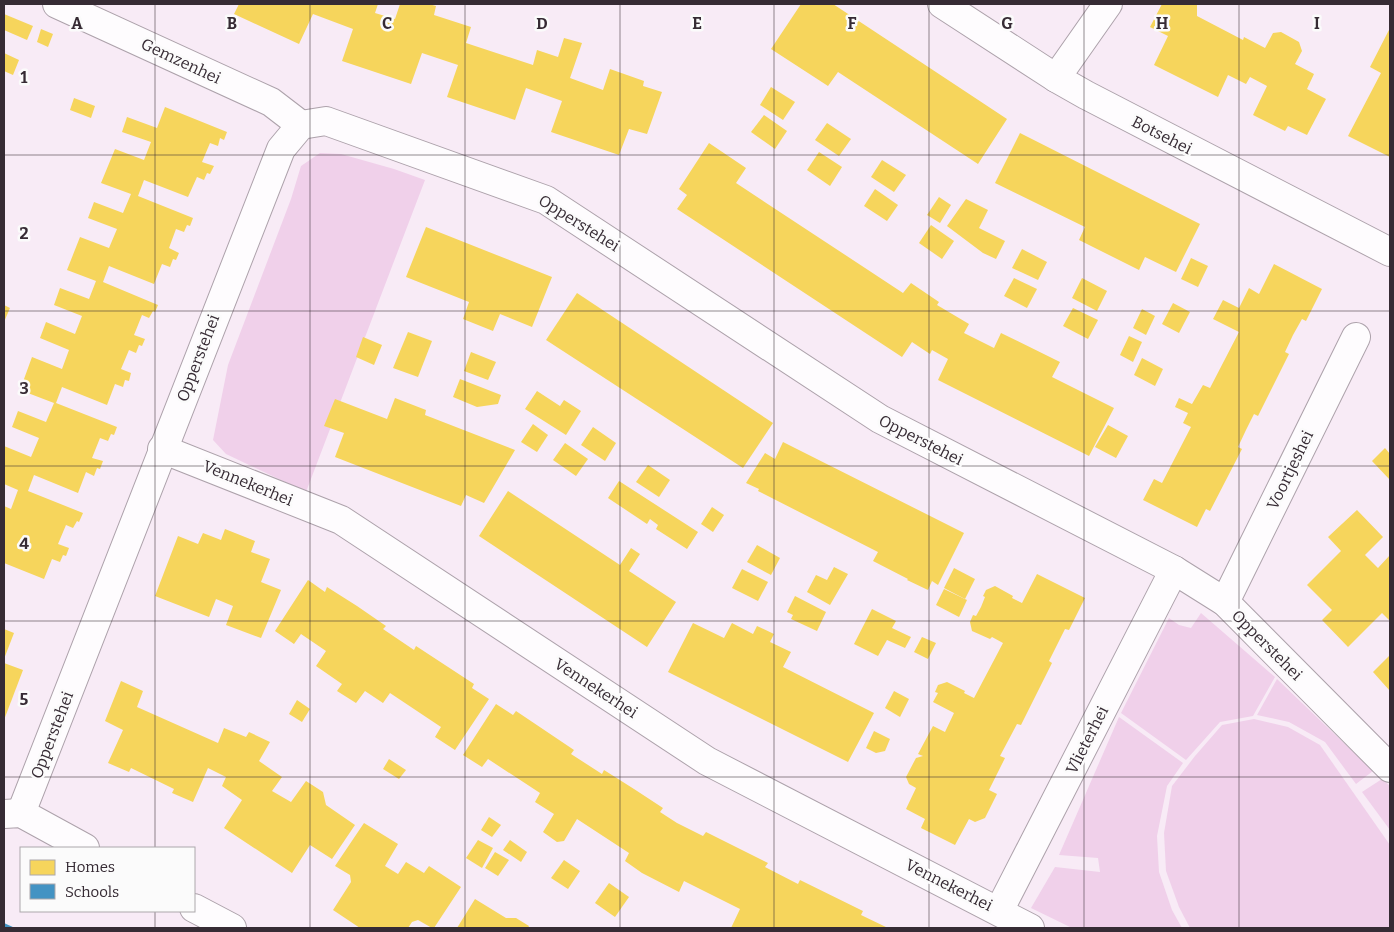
<svg xmlns="http://www.w3.org/2000/svg" width="1394" height="932" font-family="Bitter,serif">
<style>
.green{fill:#f0d0ea}
.homes{fill:#f6d55c}
.schools{fill:#4393c3}
.lines{fill:none;stroke-linecap:round;stroke-linejoin:round}
.minor-casing{stroke:#ada2ab;stroke-width:30}
.minor{stroke:#fefcfe;stroke-width:28}
.grid{fill:none;stroke:#362b34;stroke-width:1;stroke-opacity:0.55}
.labels{text-anchor:middle;dominant-baseline:central;stroke-width:5;stroke-linejoin:round;paint-order:stroke}
.street-label{font-size:16px;fill:#362b34;stroke:#fbfbfb}
.grid-label{font-size:16px;text-anchor:middle;font-weight:bold;fill:#362b34;stroke:#fbfbfb;stroke-width:5;stroke-linejoin:round;paint-order:stroke}
</style>
<rect width="100%" height="100%" fill="#f8ebf6"/>
<g class="green">
<polygon points="320,153 341,154 394,169 425,180 306,492 226,454 213,440 228,365 291,199 301,166"/>
<polygon points="1201,613 1275,677 1253,716 1220,722 1186,760 1121,713 1169,618 1179,625 1191,628"/>
<polygon points="1277,679 1373,771 1356,784 1325,742 1289,722 1257,715"/>
<polygon points="1119,717 1183,763 1167,786 1157,836 1159,872 1172,910 1182,928 1072,928 1031,908 1055,867 1100,872 1098,858 1059,855"/>
<polygon points="1254,719 1288,727 1320,745 1390,845 1390,928 1190,928 1179,907 1166,871 1164,833 1172,786 1195,756 1222,725"/>
<polygon points="1382,779 1390,786 1390,830 1362,792"/>
</g>
<g class="homes">
<polygon points="239,4 378,4 375,13 395,19 400,4 429,4 436,6 434,15 471,27 466,43 533,65 537,50 558,57 564,38 582,43 570,78 603,90 610,69 644,81 643,86 662,92 647,134 629,129 619,155 551,132 562,101 526,88 515,120 447,97 458,65 422,53 411,84 342,61 353,29 313,14 299,44 234,14"/>
<polygon points="801,4 833,4 1007,119 978,164 838,72 828,86 771,49"/>
<polygon points="1162,4 1197,4 1197,16 1243,40 1244,37 1265,48 1273,33 1281,32 1299,42 1302,51 1295,64 1314,74 1307,89 1326,99 1307,135 1288,126 1285,131 1253,115 1267,86 1250,77 1246,84 1228,75 1218,97 1154,65 1168,36 1150,27"/>
<polygon points="4,14 33,26 27,40 4,30"/>
<polygon points="1390,28 1390,157 1348,136 1381,73 1370,67"/>
<polygon points="41,29 53,34 48,47 37,42"/>
<polygon points="4,53 19,60 13,75 4,71"/>
<polygon points="771,87 795,102 783,120 760,105"/>
<polygon points="74,98 95,106 91,118 70,110"/>
<polygon points="165,107 227,132 224,140 220,138 218,146 210,143 202,162 214,166 210,174 207,173 204,180 197,177 188,197 144,180 138,196 193,218 190,226 187,225 184,232 176,229 169,248 179,253 176,260 173,259 170,267 162,264 154,284 109,266 103,282 158,305 155,312 153,311 149,318 142,315 134,335 145,339 142,346 139,345 136,353 129,350 121,369 131,373 129,381 125,380 123,387 115,384 107,405 62,387 56,403 117,427 114,435 111,434 108,441 100,438 92,458 103,461 100,469 97,468 94,476 86,472 78,493 34,475 28,491 83,513 79,522 77,521 73,528 66,525 58,544 69,548 66,556 63,555 60,562 52,559 44,579 4,563 4,527 5,523 4,523 4,506 11,509 18,490 4,484 4,446 31,457 39,438 12,427 18,411 46,422 54,403 20,390 32,357 62,369 69,350 40,338 46,322 75,334 82,316 54,305 60,288 89,299 96,281 67,270 80,237 109,248 117,229 88,218 94,202 123,213 131,194 101,183 115,149 144,160 151,142 122,132 127,117 157,128"/>
<polygon points="764,115 787,131 775,149 751,132"/>
<polygon points="827,123 851,139 839,156 815,140"/>
<polygon points="1020,133 1200,224 1176,272 1145,257 1139,270 1079,240 1085,227 995,183"/>
<polygon points="709,143 746,168 736,183 903,293 911,283 939,302 937,305 969,324 964,333 994,348 1001,333 1060,362 1052,377 1114,408 1089,456 938,380 948,359 932,350 930,354 912,342 902,357 677,209 687,195 679,189"/>
<polygon points="819,152 842,167 830,186 807,170"/>
<polygon points="882,160 906,175 894,192 871,177"/>
<polygon points="875,189 898,205 887,221 864,206"/>
<polygon points="939,197 951,205 940,223 927,215"/>
<polygon points="966,199 988,210 979,228 1005,241 996,259 983,253 947,226"/>
<polygon points="931,225 954,241 942,259 919,243"/>
<polygon points="426,227 552,277 532,327 500,314 493,331 463,319 469,302 406,277"/>
<polygon points="1022,249 1047,262 1038,280 1012,268"/>
<polygon points="1191,258 1208,266 1198,287 1181,279"/>
<polygon points="1274,264 1322,289 1306,321 1302,319 1293,335 1285,352 1289,354 1258,416 1254,414 1246,430 1238,447 1242,449 1210,511 1206,509 1197,527 1143,500 1154,479 1162,483 1191,427 1183,423 1188,413 1175,407 1179,398 1192,404 1203,385 1210,388 1239,332 1213,319 1223,300 1239,308 1249,288 1259,294"/>
<polygon points="1014,278 1037,289 1027,308 1004,296"/>
<polygon points="1082,278 1107,291 1097,311 1072,298"/>
<polygon points="577,293 773,423 743,468 546,340"/>
<polygon points="1173,303 1190,312 1179,333 1162,324"/>
<polygon points="4,305 10,308 4,322"/>
<polygon points="1073,308 1098,320 1088,339 1063,326"/>
<polygon points="1142,309 1155,316 1146,335 1133,328"/>
<polygon points="408,332 432,341 418,377 393,368"/>
<polygon points="1129,336 1142,342 1133,362 1120,355"/>
<polygon points="363,337 382,345 374,365 356,357"/>
<polygon points="471,352 496,362 488,380 464,371"/>
<polygon points="1142,358 1163,369 1155,386 1134,375"/>
<polygon points="460,379 501,395 498,404 477,407 453,397"/>
<polygon points="537,391 560,406 564,400 581,411 566,435 525,409"/>
<polygon points="395,398 426,410 425,415 515,450 484,503 466,495 461,506 335,457 344,433 324,426 335,399 387,419"/>
<polygon points="533,424 548,435 537,452 521,442"/>
<polygon points="1108,425 1128,436 1116,458 1095,447"/>
<polygon points="593,427 616,443 605,461 581,445"/>
<polygon points="783,442 964,533 938,585 932,581 928,590 907,580 908,579 873,561 878,552 758,491 759,489 746,483 765,453 775,459"/>
<polygon points="565,443 588,459 576,476 553,460"/>
<polygon points="1385,448 1390,454 1390,480 1372,461"/>
<polygon points="648,465 670,480 659,497 636,482"/>
<polygon points="619,481 698,532 687,549 656,529 658,525 650,519 647,524 608,498"/>
<polygon points="508,491 620,565 631,548 640,554 629,571 676,602 647,647 479,536"/>
<polygon points="712,507 724,515 713,532 701,524"/>
<polygon points="1357,510 1383,537 1365,555 1378,568 1390,555 1390,621 1382,613 1348,647 1322,620 1332,610 1307,585 1341,551 1328,537"/>
<polygon points="225,529 255,541 251,552 270,559 261,582 281,590 261,638 226,625 233,606 216,599 209,617 155,596 178,536 198,544 203,533 221,540"/>
<polygon points="757,545 780,558 771,575 747,562"/>
<polygon points="834,567 848,574 830,605 807,592 816,575 827,580"/>
<polygon points="954,568 975,579 965,599 944,588"/>
<polygon points="742,569 768,582 758,601 732,588"/>
<polygon points="1037,574 1085,598 1069,630 1065,629 1049,661 1052,663 1021,725 1017,724 1000,756 1005,758 989,790 997,794 985,818 975,822 969,819 955,845 921,828 925,819 906,809 916,788 909,784 906,777 916,758 923,756 918,754 933,726 945,732 954,713 933,702 938,693 935,692 938,685 947,682 965,691 964,693 974,698 1003,643 992,637 990,639 972,631 970,622 973,615 976,616 981,607 985,597 983,596 986,590 995,586 1013,596 1012,598 1022,603"/>
<polygon points="308,580 325,592 327,587 357,606 386,626 383,629 414,650 416,646 474,684 472,688 489,699 455,750 435,737 441,727 390,693 383,703 365,691 356,703 337,691 342,684 316,666 326,651 301,634 294,644 275,631"/>
<polygon points="944,589 967,600 959,617 936,605"/>
<polygon points="795,596 826,612 817,631 791,619 793,615 787,612"/>
<polygon points="872,609 896,621 892,628 911,637 905,648 887,640 878,656 854,644"/>
<polygon points="693,623 724,638 732,623 753,634 757,626 774,634 770,642 791,652 783,667 874,713 848,762 668,672"/>
<polygon points="4,629 14,633 4,659"/>
<polygon points="922,637 936,643 928,659 914,652"/>
<polygon points="1390,655 1390,691 1373,672"/>
<polygon points="4,663 23,670 4,720"/>
<polygon points="121,681 143,691 137,707 218,743 224,728 246,737 249,732 270,742 259,761 282,777 272,791 291,802 306,781 323,792 326,805 355,825 332,859 310,845 292,873 224,828 242,800 222,786 226,777 208,768 193,802 172,793 174,789 131,768 129,772 108,763 123,730 105,721"/>
<polygon points="894,691 909,699 900,717 885,708"/>
<polygon points="297,700 310,709 302,722 289,714"/>
<polygon points="496,704 513,715 516,711 574,750 571,754 602,774 604,770 634,789 663,808 660,812 677,823 703,836 706,832 768,863 765,867 798,884 800,880 863,911 861,915 888,928 731,928 740,909 684,881 679,892 642,873 625,861 629,853 577,819 564,841 557,842 543,832 554,814 535,802 540,793 488,759 482,767 463,755"/>
<polygon points="874,731 890,739 885,751 876,753 866,748"/>
<polygon points="389,759 406,770 399,779 383,769"/>
<polygon points="489,817 501,825 492,837 481,830"/>
<polygon points="364,823 398,844 385,866 398,874 406,862 424,873 429,866 461,887 434,928 432,928 418,920 412,922 408,928 360,928 333,910 351,882 350,875 335,866"/>
<polygon points="478,840 493,848 482,868 466,858"/>
<polygon points="510,840 527,852 521,862 503,850"/>
<polygon points="495,852 509,860 498,876 485,868"/>
<polygon points="564,860 580,871 568,889 551,878"/>
<polygon points="609,883 629,897 615,917 595,903"/>
<polygon points="475,899 506,918 516,918 529,926 528,928 457,928"/>
</g>
<polygon class="schools" points="4,923 15,928 4,928"/>
<g class="lines">
<g class="minor-casing">
<g id="minor">
<polyline points="57,4 271,102 301,125"/>
<polyline points="942,4 1056,78 1086,95 1390,252"/>
<polyline points="1056,78 1108,4"/>
<polyline points="162,449 341,520 707,761 1030,928"/>
<polyline points="1225,602 1356,337"/>
<polyline points="21,813 281,149 301,125 326,121 546,200 880,419 1174,570 1225,602 1390,768"/>
<polyline points="4,814 21,813 85,848"/>
<polyline points="194,908 232,928"/>
<polyline points="999,911 1174,570"/>
</g>
</g>
<use href="#minor" class="minor"/>
</g>
<path class="grid" d="M155,4V848M310,4V928M465,4V928M620,4V928M774,4V928M929,4V928M1084,4V928M1239,4V928M4,155H1390M4,311H1390M4,466H1390M4,621H1390M4,777H1390M155,911V928"/>
<g class="labels">
<g class="street-label">
<text transform="translate(181 61) rotate(25)">Gemzenhei</text>
<text transform="translate(1162 135) rotate(27)">Botsehei</text>
<text transform="translate(579 223) rotate(32)">Opperstehei</text>
<text transform="translate(198 358) rotate(-69)">Opperstehei</text>
<text transform="translate(921 440) rotate(27)">Opperstehei</text>
<text transform="translate(1290 470) rotate(-64)">Voortjeshei</text>
<text transform="translate(248 483) rotate(22)">Vennekerhei</text>
<text transform="translate(1267 645) rotate(45)">Opperstehei</text>
<text transform="translate(596 688) rotate(33)">Vennekerhei</text>
<text transform="translate(52 735) rotate(-69)">Opperstehei</text>
<text transform="translate(1087 740) rotate(-63)">Vlieterhei</text>
<text transform="translate(949 885) rotate(27)">Vennekerhei</text>
</g>
</g>
<g class="grid-label">
<text x="77" y="29">A</text>
<text x="232" y="29">B</text>
<text x="387" y="29">C</text>
<text x="542" y="29">D</text>
<text x="697" y="29">E</text>
<text x="852" y="29">F</text>
<text x="1007" y="29">G</text>
<text x="1162" y="29">H</text>
<text x="1317" y="29">I</text>
<text x="24" y="83">1</text>
<text x="24" y="239">2</text>
<text x="24" y="394">3</text>
<text x="24" y="549">4</text>
<text x="24" y="705">5</text>
</g>
<rect width="1394" height="932" fill="none" stroke="#362b34" stroke-width="10"/>
<rect x="20" y="847" width="175" height="65" fill="#fbfbfb" stroke="#aca8ab"/>
<rect x="30" y="860" width="25" height="15" fill="#f6d55c" stroke="#aca8ab"/>
<text x="65" y="872" font-size="15" fill="#362b34">Homes</text>
<rect x="30" y="884" width="25" height="15" fill="#4393c3" stroke="#aca8ab"/>
<text x="65" y="897" font-size="15" fill="#362b34">Schools</text>
</svg>
